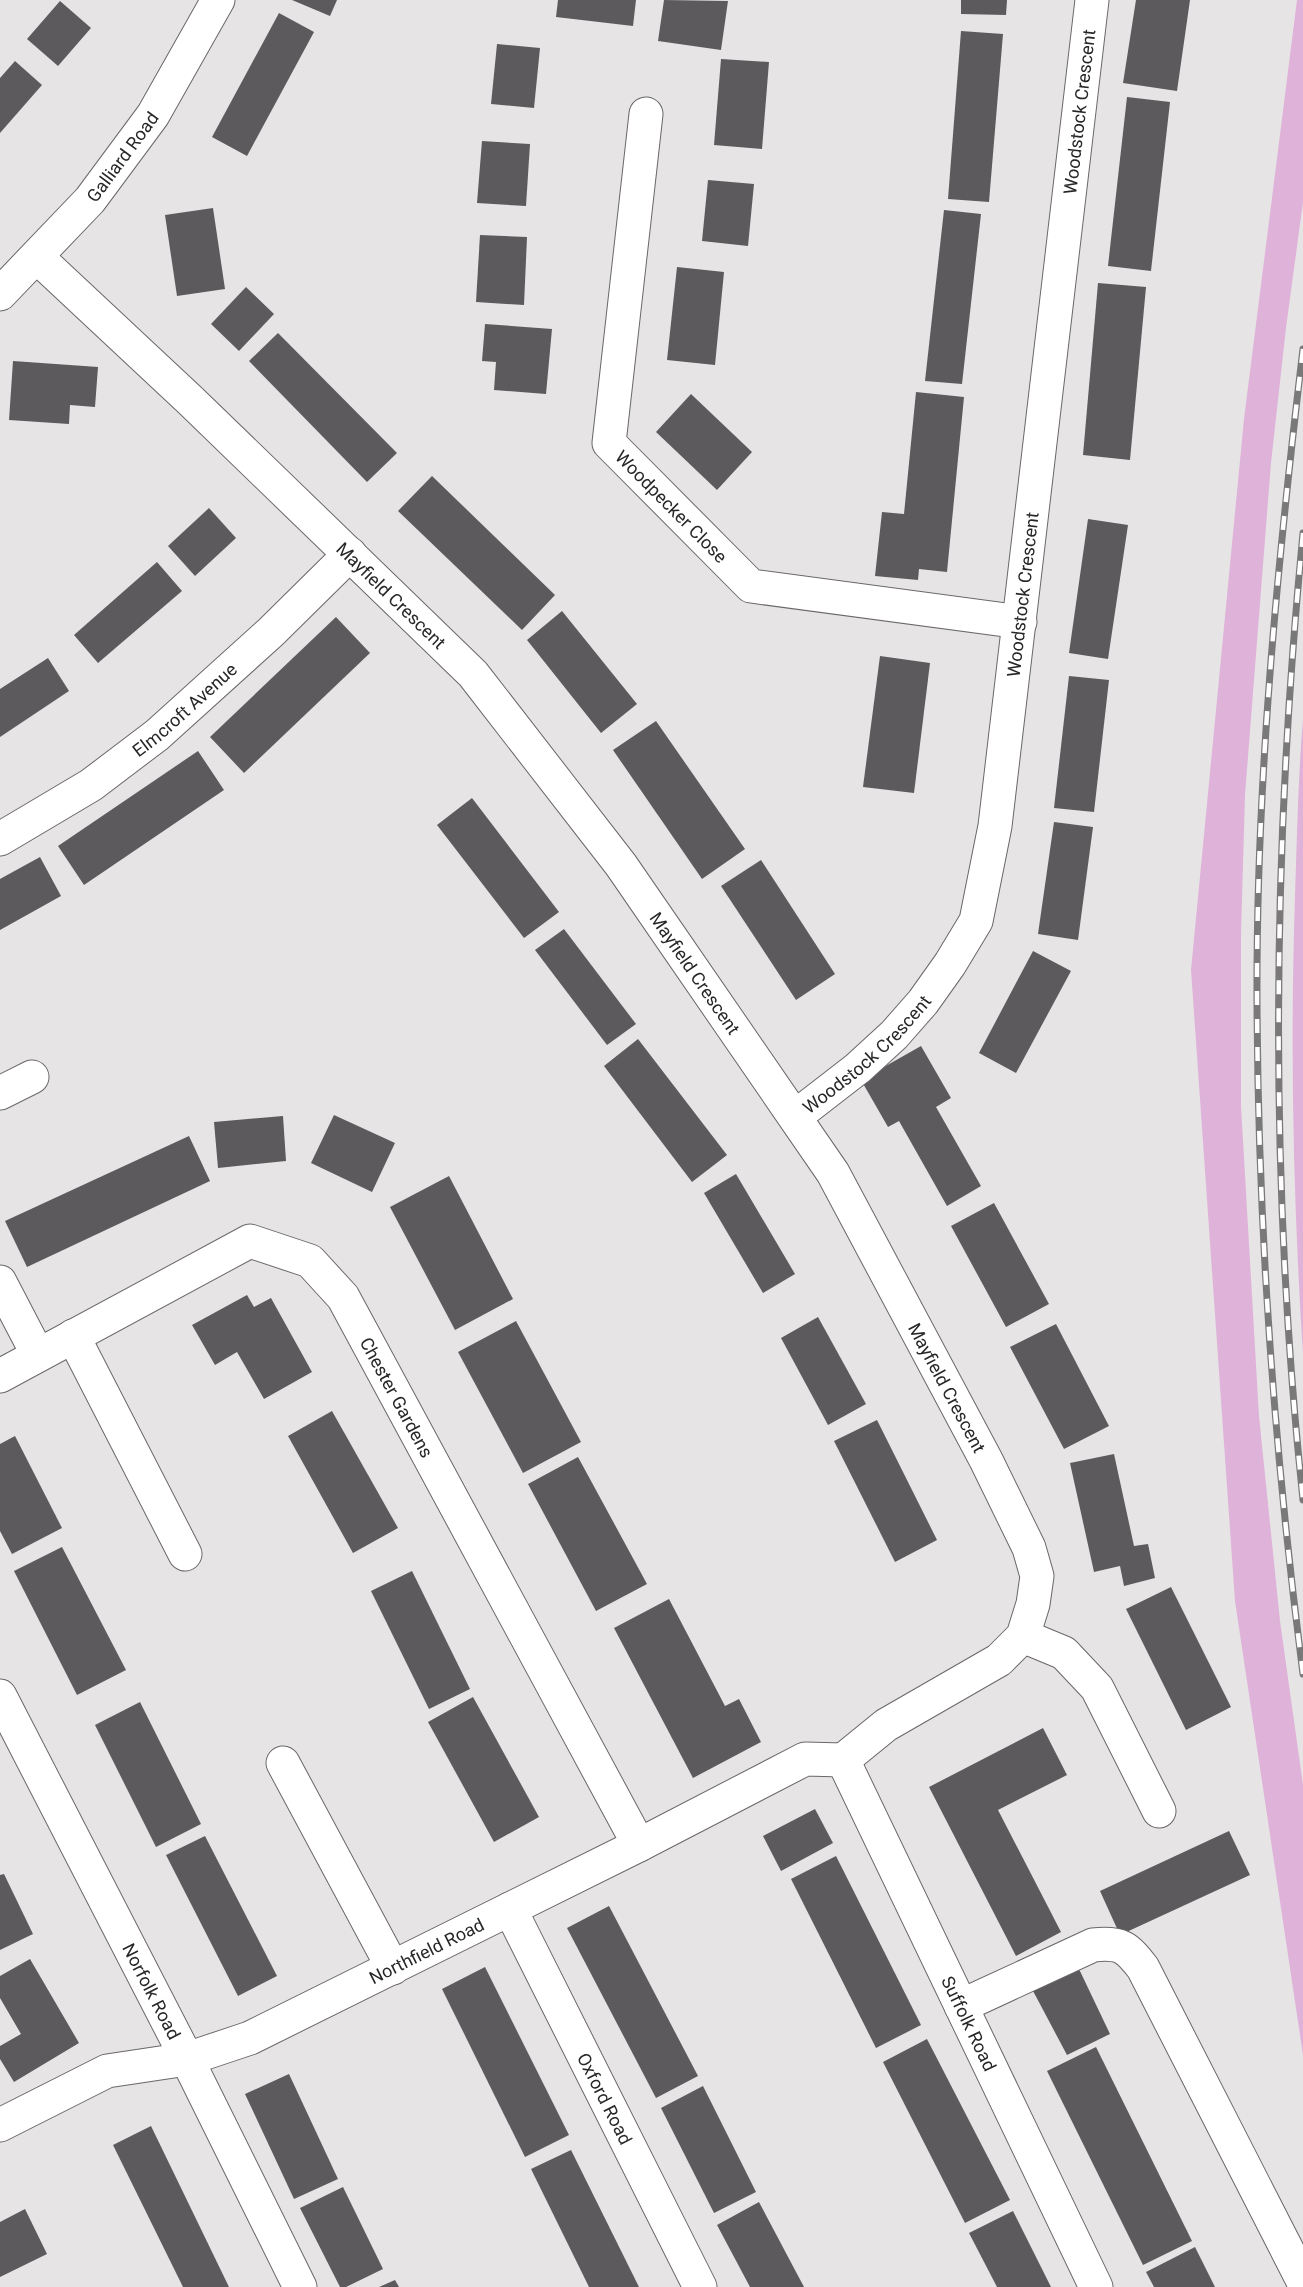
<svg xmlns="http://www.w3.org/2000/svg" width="1303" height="2287" font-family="Roboto,sans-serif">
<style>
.green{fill:#dfb2d9}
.building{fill:#5c5a5c}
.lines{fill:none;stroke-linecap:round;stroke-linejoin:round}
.minor-casing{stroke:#6a6769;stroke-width:35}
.minor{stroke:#fff;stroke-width:33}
.rail-casing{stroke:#7a797a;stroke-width:7}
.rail{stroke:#fff;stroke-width:4.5;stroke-dasharray:14;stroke-linecap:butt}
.labels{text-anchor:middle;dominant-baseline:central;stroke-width:6;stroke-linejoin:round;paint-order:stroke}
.street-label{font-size:18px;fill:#282728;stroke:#fff}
</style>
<rect width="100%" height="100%" fill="#e7e4e6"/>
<g class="green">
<polygon points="1297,0 1303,0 1303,202 1286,328 1271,463 1245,795 1241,933 1241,1106 1259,1416 1280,1621 1303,1785 1303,2055 1235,1601 1191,970 1244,419"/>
<path d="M1303,719V1354C1293,1200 1290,1050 1295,896C1297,837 1298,778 1303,719Z"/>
</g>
<g class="building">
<polygon points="292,0 337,0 330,16"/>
<polygon points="558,0 636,0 633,26 556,17"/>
<polygon points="664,0 728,1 721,50 658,41"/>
<polygon points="961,0 1007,0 1006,15 961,14"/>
<polygon points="1136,0 1190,0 1177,91 1123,83"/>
<polygon points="60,1 91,28 58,66 27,39"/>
<polygon points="279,13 314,32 247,156 212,137"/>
<polygon points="961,31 1003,34 989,202 948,199"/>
<polygon points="497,44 540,48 534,108 491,104"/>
<polygon points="721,59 769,62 762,149 714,145"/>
<polygon points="15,61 42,85 0,133 0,78"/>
<polygon points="1127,97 1170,102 1151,271 1108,266"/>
<polygon points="482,141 530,144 526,206 477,203"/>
<polygon points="708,180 754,184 748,246 702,241"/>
<polygon points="213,208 225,289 177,296 165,215"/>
<polygon points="944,210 981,214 962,384 925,381"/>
<polygon points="480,235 527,237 524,305 476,302"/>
<polygon points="677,267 724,272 715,365 667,360"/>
<polygon points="1098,283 1146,287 1130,460 1083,455"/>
<polygon points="246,287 274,314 239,351 211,324"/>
<polygon points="485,324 552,329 546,394 494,390 496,362 482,361"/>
<polygon points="278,333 397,453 367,482 249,361"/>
<polygon points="13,361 98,367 95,407 70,405 69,424 9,420"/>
<polygon points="916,392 964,397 947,572 919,569 918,580 875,576 882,512 904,514"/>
<polygon points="691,394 752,452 717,490 656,432"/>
<polygon points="432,476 555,595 522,630 398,511"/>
<polygon points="209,508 236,538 195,576 168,546"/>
<polygon points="1088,519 1128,525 1108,659 1069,653"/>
<polygon points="157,562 182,591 98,663 74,635"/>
<polygon points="562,611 637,704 601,733 527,640"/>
<polygon points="336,617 370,653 244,773 210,737"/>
<polygon points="880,656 930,663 914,793 863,787"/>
<polygon points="48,658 69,691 0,737 0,689"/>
<polygon points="1069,676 1109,680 1094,812 1054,808"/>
<polygon points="656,721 745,849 702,879 613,750"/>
<polygon points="198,751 224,790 84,885 58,846"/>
<polygon points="472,798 559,912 524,938 437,825"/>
<polygon points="1054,822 1093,827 1078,940 1038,934"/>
<polygon points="40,857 61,896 0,930 0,879"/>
<polygon points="761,860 835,974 796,1000 721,886"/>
<polygon points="564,929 636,1024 607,1045 535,950"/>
<polygon points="1033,951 1071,971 1016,1073 979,1053"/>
<polygon points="638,1039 727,1155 692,1182 604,1066"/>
<polygon points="921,1046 951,1098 936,1107 981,1186 947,1206 899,1121 888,1127 861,1080"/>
<polygon points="334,1115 395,1143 372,1192 311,1163"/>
<polygon points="283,1116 286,1161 218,1168 214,1122"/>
<polygon points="189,1136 210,1181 27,1267 5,1221"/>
<polygon points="736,1174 795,1274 763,1293 704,1193"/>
<polygon points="449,1176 513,1299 455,1330 390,1207"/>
<polygon points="994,1203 1049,1304 1006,1327 951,1226"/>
<polygon points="247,1295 254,1307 271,1298 312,1372 264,1399 237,1352 215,1365 192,1325"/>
<polygon points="818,1317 866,1404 828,1425 781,1338"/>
<polygon points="516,1321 581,1442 523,1473 458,1352"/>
<polygon points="1056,1324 1109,1426 1064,1449 1010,1347"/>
<polygon points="332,1411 398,1528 353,1553 288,1436"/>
<polygon points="877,1420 937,1540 895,1562 834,1441"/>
<polygon points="15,1436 62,1528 12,1554 0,1531 0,1444"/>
<polygon points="1114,1454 1134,1546 1148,1544 1155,1578 1124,1586 1120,1566 1094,1572 1070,1463"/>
<polygon points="578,1457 647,1584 596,1611 528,1484"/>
<polygon points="62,1547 126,1670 77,1695 14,1571"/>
<polygon points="412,1571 470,1689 429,1709 371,1591"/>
<polygon points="1171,1587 1231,1707 1186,1730 1126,1609"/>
<polygon points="669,1599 725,1706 739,1699 761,1742 693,1778 614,1628"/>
<polygon points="473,1697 539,1817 494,1842 428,1722"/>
<polygon points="140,1702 201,1824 156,1847 95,1725"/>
<polygon points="1043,1728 1067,1775 998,1810 1061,1932 1016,1956 929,1787"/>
<polygon points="815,1809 833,1843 781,1871 763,1836"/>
<polygon points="1229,1831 1250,1875 1120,1935 1100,1891"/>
<polygon points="205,1836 277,1976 238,1996 166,1855"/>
<polygon points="836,1856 921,2025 876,2048 791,1879"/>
<polygon points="4,1874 33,1934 0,1950 0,1875"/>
<polygon points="609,1906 698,2076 656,2098 567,1928"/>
<polygon points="30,1959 79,2043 14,2082 0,2059 0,2046 21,2034 0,1998 0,1976"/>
<polygon points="485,1967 569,2135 525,2157 442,1989"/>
<polygon points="1079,1969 1110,2034 1067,2055 1032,1989"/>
<polygon points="927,2039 1010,2200 965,2223 883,2062"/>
<polygon points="1096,2047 1192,2241 1143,2265 1047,2071"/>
<polygon points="289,2074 338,2179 294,2199 245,2094"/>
<polygon points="703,2086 756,2192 714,2213 661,2108"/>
<polygon points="151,2126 229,2287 183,2287 113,2145"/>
<polygon points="571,2150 639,2287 589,2287 531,2169"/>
<polygon points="343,2187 383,2269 346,2287 340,2287 300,2208"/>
<polygon points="759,2202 804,2287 750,2287 717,2225"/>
<polygon points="25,2209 47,2254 0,2277 0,2222"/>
<polygon points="1013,2211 1051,2287 997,2287 969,2233"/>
<polygon points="1195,2247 1215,2287 1154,2287 1146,2272"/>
<polygon points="395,2280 399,2287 379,2287"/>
</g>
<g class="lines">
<g class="minor-casing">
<g id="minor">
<path id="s1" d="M646,114L609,443L751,586L1020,622"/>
<path id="s2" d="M37,257L191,401L473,674L621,865L833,1173L986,1460L1029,1548L1037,1576L1033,1604L1023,1636L999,1660L886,1725L843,1760"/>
<path id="s3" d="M0,294L90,200L153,115L218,0"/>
<path id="s4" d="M0,839L91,785L157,735L271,632L350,554"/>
<polyline points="0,1093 32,1077"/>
<path id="s5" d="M796,1116L858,1068L894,1035L923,1002L950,964L976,921L995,826L1092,0"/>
<polyline points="0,1282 38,1355"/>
<polyline points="73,1336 185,1554"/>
<path id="s6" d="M0,1376L250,1241L310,1261L343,1297L639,1845"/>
<polyline points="1023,1636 1064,1653 1097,1688 1159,1811"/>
<path id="s7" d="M0,1696L187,2059L300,2287"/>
<path id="s8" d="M843,1760L1096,2287"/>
<polyline points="283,1763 393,1968"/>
<path id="s9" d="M510,1909L700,2287"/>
<path d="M961,2006L1093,1945C1121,1942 1127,1947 1143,1968L1303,2281"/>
<path id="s10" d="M0,2125L107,2071L187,2059L250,2038L639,1845L805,1759L843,1760"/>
</g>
</g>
<use href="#minor" class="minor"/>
<g class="rail-casing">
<g id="rail">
<path d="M1303,349C1277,566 1256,784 1257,1001C1258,1226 1274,1451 1303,1674"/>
<path d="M1303,533C1272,853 1269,1179 1303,1500"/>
</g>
</g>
<use href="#rail" class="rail"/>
</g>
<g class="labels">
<g class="street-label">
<text stroke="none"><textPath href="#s5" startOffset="1084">Woodstock Crescent</textPath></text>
<text stroke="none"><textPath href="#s3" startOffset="184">Galliard Road</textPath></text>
<text stroke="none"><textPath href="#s1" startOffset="420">Woodpecker Close</textPath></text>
<text stroke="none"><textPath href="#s2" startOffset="490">Mayfield Crescent</textPath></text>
<text stroke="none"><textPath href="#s5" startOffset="598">Woodstock Crescent</textPath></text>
<text stroke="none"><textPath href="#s4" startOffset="226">Elmcroft Avenue</textPath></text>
<text stroke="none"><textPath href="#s2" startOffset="976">Mayfield Crescent</textPath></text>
<text stroke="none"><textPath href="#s5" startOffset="94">Woodstock Crescent</textPath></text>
<text stroke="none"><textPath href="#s2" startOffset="1462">Mayfield Crescent</textPath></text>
<text stroke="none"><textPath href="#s6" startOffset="510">Chester Gardens</textPath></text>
<text stroke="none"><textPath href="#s10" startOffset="464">Northfield Road</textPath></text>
<text stroke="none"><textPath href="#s7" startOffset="332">Norfolk Road</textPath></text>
<text stroke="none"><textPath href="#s8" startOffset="292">Suffolk Road</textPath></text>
<text stroke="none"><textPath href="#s9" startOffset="212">Oxford Road</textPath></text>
</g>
</g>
</svg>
